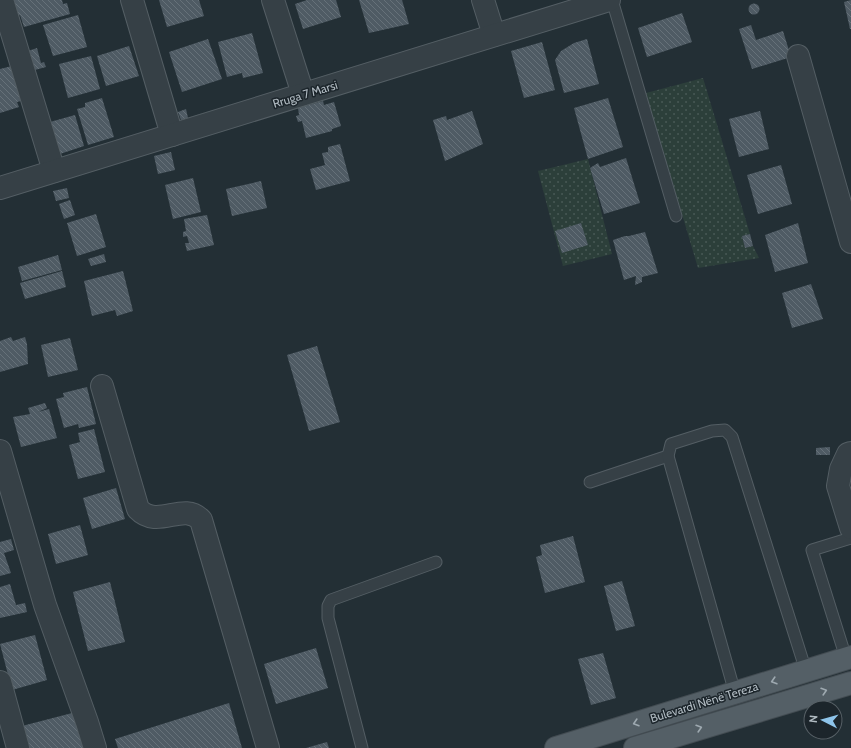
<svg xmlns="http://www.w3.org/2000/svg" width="851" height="748" font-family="Cabin,sans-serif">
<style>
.grass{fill:url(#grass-dots)}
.building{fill:url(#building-back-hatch)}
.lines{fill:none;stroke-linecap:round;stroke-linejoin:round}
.lane-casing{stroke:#545e64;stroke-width:13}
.street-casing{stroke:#545e64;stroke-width:24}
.primary-casing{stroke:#434c52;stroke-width:24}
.lane{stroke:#364046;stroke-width:11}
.street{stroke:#364046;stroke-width:22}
.primary{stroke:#545f66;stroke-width:22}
.oneway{stroke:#9ea9b0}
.labels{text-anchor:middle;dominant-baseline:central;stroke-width:3;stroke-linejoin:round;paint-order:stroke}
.street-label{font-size:12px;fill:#b1bbc2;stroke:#1c252b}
</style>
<defs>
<pattern id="grass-dots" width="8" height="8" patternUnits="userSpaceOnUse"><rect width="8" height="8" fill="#2c3f3a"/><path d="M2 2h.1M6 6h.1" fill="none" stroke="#485955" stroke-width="1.8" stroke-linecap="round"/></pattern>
<pattern id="building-back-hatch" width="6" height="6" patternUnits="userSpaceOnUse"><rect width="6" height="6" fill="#4f5b64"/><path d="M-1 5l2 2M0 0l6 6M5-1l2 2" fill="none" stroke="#667179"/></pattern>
</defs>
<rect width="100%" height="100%" fill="#232f35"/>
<g class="grass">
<polygon points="703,78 750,234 742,236 745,248 753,246 759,258 698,268 646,93"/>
<polygon points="588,159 612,254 563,266 538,171"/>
</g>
<g class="building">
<polygon points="13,0 62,0 63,4 67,3 70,14 24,27 20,15 18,16"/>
<polygon points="159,0 199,0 204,16 167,27"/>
<polygon points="307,0 336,0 341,17 303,29 295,4"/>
<polygon points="359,0 402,0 409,24 369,33"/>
<polygon points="851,0 851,29 850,29 844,2"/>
<circle cx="754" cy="9" r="5.5"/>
<polygon points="682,13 692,42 647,57 638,28"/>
<polygon points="78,15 87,47 53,56 43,25"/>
<polygon points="751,25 756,40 783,31 791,57 752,69 739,29"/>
<polygon points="252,33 263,73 243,78 242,73 227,77 218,42"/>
<polygon points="208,39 222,79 182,92 169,52"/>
<polygon points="587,39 599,84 564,93 555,60 561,51 574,43"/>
<polygon points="542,42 555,90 524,98 511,51"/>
<polygon points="129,46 139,76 106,86 97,56"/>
<polygon points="37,48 41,63 44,62 46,67 31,71 25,52"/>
<polygon points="91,56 100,89 68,98 59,64"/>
<polygon points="16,65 29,99 17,102 19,107 0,113 0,69"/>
<polygon points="102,98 114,137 88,145 77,109 85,107 85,103"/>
<polygon points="608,98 623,147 588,159 574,108"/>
<polygon points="323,101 324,105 334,102 341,126 332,129 332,131 306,138 302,121 298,122 296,116 299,115 298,108"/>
<polygon points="186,109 188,118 181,120 178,112"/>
<polygon points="472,111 483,144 445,161 433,120 446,116 447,120"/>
<polygon points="760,111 769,149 739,157 729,119"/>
<polygon points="75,115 84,146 60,154 50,122"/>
<polygon points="340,144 350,181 316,190 310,169 325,165 322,153 328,152 328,147"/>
<polygon points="171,152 175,170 158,174 154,156"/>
<polygon points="626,158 640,203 604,214 590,168 598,163 600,167"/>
<polygon points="781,165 792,204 758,214 747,175"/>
<polygon points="193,178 201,212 173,219 165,185"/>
<polygon points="261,181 267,208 232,216 226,189"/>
<polygon points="67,188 69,198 56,201 53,191"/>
<polygon points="70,200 75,215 64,219 59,204"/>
<polygon points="96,214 106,247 77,256 67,223"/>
<polygon points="207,215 214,245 187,251 185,243 189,243 187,236 183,237 183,232 186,231 184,219"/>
<polygon points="581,223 588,245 562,253 555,231"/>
<polygon points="798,223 808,263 775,272 765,235"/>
<polygon points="645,232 658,273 642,277 642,282 635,285 636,276 624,280 613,240 625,236 629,236"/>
<polygon points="750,234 753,246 745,248 742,236"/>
<polygon points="104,254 106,262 91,266 88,259"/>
<polygon points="58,255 62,270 22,281 18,267"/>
<polygon points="62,271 66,287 25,299 20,283"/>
<polygon points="123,271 133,311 117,316 115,310 92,316 84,281"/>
<polygon points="811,284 823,319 792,328 782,293"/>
<polygon points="11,337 13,341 25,337 27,344 28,364 0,372 0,341"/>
<polygon points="70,338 78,370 48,377 41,345"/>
<polygon points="317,346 340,422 309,431 287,355"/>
<polygon points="87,387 96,424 79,428 78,424 64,428 56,399 64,397 63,393"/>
<polygon points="45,403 47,408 38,412 49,409 57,438 21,447 13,417 30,414 28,408"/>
<polygon points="94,429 105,472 78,479 69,445 80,442 78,433"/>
<polygon points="830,447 830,455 816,455 816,448"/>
<polygon points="116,488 125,519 92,529 83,498"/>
<polygon points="80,525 88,555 56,564 48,534"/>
<polygon points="573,536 585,582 545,593 536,557 542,555 540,545"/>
<polygon points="11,539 14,550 4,553 11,573 0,576 0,542"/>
<polygon points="622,581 635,626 616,631 604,586"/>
<polygon points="110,582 125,642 88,651 73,592"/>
<polygon points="10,584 16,605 25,603 27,612 0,618 0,587"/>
<polygon points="35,635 47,680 12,690 0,644"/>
<polygon points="316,648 328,688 276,704 264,664"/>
<polygon points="603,653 616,698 591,705 578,659"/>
<polygon points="229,703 242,748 118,748 115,739"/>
<polygon points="76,712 85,748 27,748 22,726"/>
<polygon points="327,742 329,748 306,748"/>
</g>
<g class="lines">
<g class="lane-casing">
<g id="lane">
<polyline points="612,0 676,216"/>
<polyline points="590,482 668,456"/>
<polyline points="846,658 812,550 851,538"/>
<polyline points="735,693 668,456 671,444 712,431 725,430 732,437 806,671"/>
<polyline points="362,748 328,618 328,606 331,600 436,562"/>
</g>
</g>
<g class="street-casing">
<g id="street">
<polyline points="2,0 54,171"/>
<polyline points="132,0 172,135"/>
<polyline points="273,0 303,94"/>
<polyline points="483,0 494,35"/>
<polyline points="798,56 851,242"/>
<polyline points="0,188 609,0"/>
<path d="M102,386L138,509C158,530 183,501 201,520L268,748"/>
<polyline points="0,451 45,605 87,722 95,748"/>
<polyline points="851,453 848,454 841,469 838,486 851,528"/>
<polyline points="0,682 18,748"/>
</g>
</g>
<g class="primary-casing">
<g id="primary">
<polyline points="556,748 851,657"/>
<polyline points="635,748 851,683"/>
</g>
</g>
<use href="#lane" class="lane"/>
<use href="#street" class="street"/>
<use href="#primary" class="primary"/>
</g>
<defs><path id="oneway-chevron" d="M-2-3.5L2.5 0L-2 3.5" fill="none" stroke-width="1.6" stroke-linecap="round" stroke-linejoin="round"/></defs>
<g class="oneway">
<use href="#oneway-chevron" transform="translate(774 681) rotate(163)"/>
<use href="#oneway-chevron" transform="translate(824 691) rotate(-17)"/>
<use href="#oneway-chevron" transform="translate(636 723) rotate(163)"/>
<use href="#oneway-chevron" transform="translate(699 728) rotate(-17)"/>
</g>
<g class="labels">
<g class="street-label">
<text transform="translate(305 94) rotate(-17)">Rruga 7 Marsi</text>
<text transform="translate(704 702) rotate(-17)">Bulevardi Nënë Tereza</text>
</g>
</g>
<g transform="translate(823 720) rotate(276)"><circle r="19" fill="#1c252b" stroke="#586167"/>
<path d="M0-3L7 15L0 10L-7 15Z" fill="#8ec4ea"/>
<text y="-6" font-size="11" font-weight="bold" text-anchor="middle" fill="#b1bbc2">N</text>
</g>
</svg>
